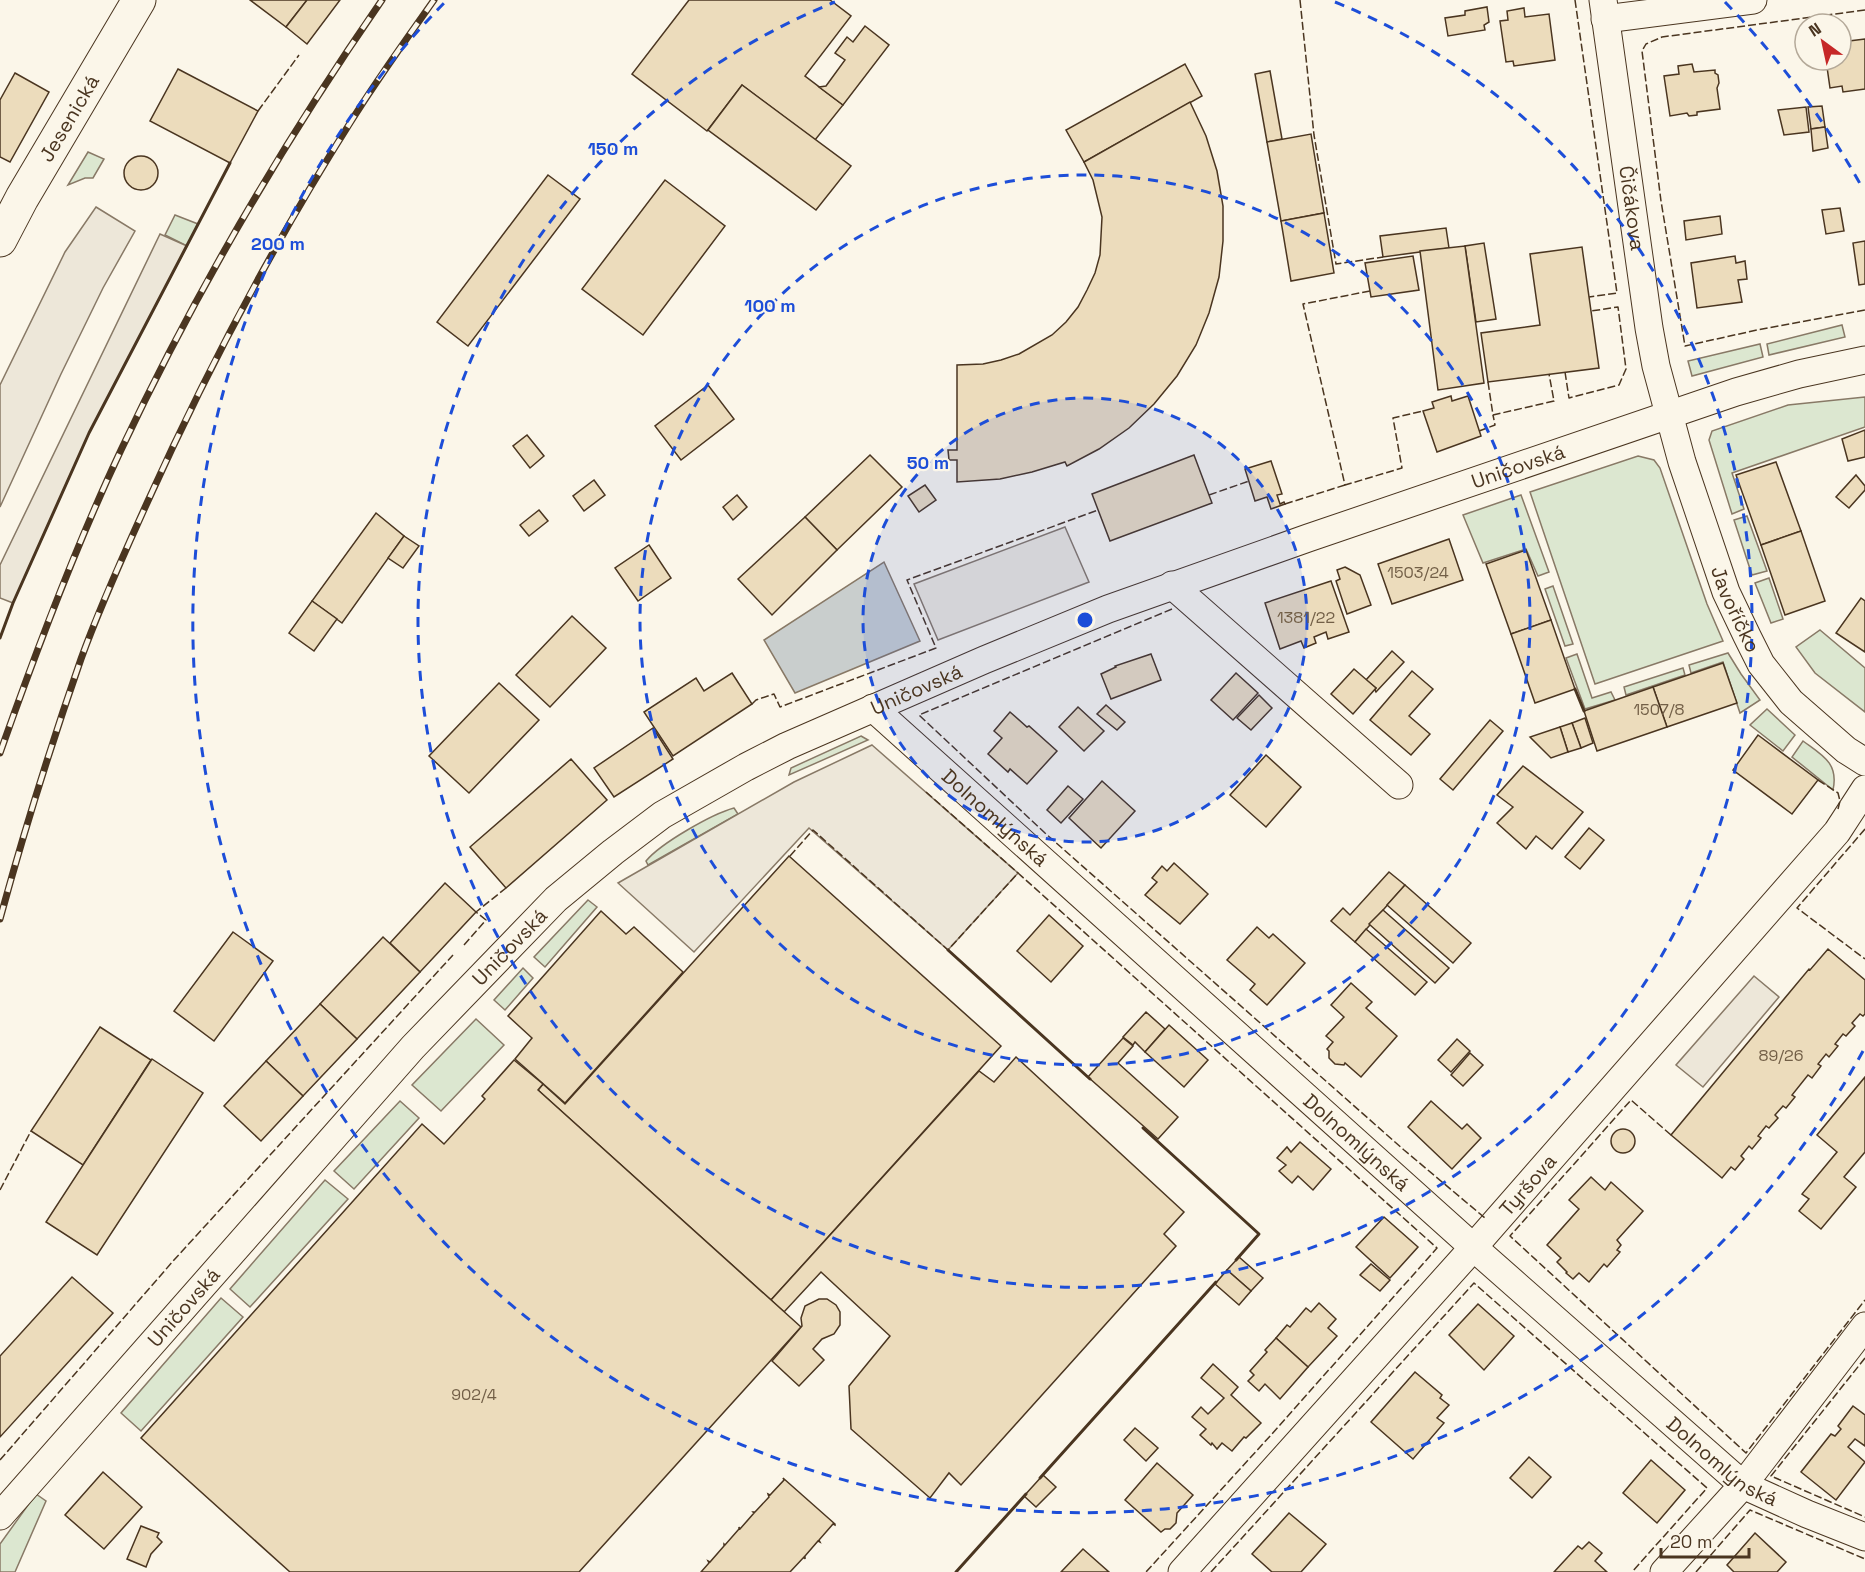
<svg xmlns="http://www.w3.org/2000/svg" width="1865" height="1572" font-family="'Space Grotesk',sans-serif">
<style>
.green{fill:#dce7d0;stroke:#887966;stroke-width:1.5}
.parking{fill:#ede7d9;stroke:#887966;stroke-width:1.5}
.water{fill:#c9cecd;stroke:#887966;stroke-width:1.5}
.building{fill:#ecdcbc;stroke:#4a3520;stroke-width:1.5}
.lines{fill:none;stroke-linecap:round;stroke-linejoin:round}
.street-casing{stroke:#4a3520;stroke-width:29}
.primary-casing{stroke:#4a3520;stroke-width:35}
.street{stroke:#fbf6e9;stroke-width:27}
.primary{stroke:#fbf6e9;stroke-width:33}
.rail-casing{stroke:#4a3520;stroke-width:7}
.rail{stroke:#fbf6e9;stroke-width:4.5;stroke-dasharray:14;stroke-linecap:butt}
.fence{stroke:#4a3520;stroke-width:1.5;stroke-dasharray:8 3;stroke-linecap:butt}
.wall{stroke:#4a3520;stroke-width:3}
.ring{fill:none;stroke:#1d4ed8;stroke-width:3;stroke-dasharray:10 8}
.labels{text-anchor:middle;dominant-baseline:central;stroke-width:4.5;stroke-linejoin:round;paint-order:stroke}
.number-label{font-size:16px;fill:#725f47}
.street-label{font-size:20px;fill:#4a3520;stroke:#fbf6e9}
.centre{fill:#1d4ed8;stroke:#fbf6e9;stroke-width:3}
.ring-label{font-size:18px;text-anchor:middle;font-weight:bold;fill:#1d4ed8;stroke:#fbf6e9;stroke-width:4.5;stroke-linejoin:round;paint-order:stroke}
</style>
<rect width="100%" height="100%" fill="#fbf6e9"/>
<g class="green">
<polygon points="88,152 104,159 93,178 85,178 68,185"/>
<polygon points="175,215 198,224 187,246 165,235"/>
<polygon points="1842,325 1845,337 1769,355 1767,344"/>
<polygon points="1760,344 1763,357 1692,376 1688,361"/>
<polygon points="1865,397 1865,427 1732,473 1744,509 1732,514 1709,440 1712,431 1788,405"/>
<polygon points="1638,456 1654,460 1660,468 1707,604 1723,641 1595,684 1530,492"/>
<polygon points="1521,495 1549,572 1538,576 1526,549 1483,563 1463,515"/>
<polygon points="1747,516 1767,571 1752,575 1734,520"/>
<polygon points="1769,578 1783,619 1771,623 1755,583"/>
<polygon points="1553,586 1573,644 1565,646 1545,589"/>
<polygon points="1820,630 1865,668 1865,712 1815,673 1796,647"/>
<polygon points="1728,653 1741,674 1760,700 1740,713 1723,662 1691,673 1689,665"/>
<polygon points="1577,654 1592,698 1611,692 1615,700 1585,709 1566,658"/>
<polygon points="1683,668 1685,675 1626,695 1624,687"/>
<polygon points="1767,709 1795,735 1783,751 1750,725"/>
<polygon points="861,736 868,740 789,775 791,768"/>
<path d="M1803,741C1822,755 1839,763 1833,790L1792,757Z"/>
<path d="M734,808L738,814L648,865L646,861C661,843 712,814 734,808Z"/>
<polygon points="588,900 597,907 545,967 534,957"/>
<polygon points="523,968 533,978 505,1010 494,1000"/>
<polygon points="476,1019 504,1045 441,1111 412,1085"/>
<polygon points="400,1101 419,1118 354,1189 334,1171"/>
<polygon points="325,1180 348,1199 250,1307 230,1289"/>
<polygon points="221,1298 243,1317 141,1431 121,1413"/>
<polygon points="36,1494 46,1501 15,1572 0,1572 0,1544"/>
</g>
<g class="parking">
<polygon points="96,207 135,231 103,288 61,374 0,507 0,385 65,252"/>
<polygon points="160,234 187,246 89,433 13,603 0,598 0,565"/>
<polygon points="1065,527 1089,582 938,640 914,584"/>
<polygon points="872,745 1018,873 948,950 809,828 694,952 618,883 794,782"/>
<polygon points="1754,976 1779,997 1703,1087 1676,1065"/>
</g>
<polygon class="water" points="884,562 920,641 795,693 764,640"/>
<g class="building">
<polygon points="250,0 307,0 286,27"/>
<polygon points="307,0 340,0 307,44 286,27"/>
<polygon points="689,0 830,0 851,16 805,76 843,105 815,140 742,85 707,131 632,74"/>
<polygon points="1487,7 1489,22 1484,25 1485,30 1448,36 1445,18 1465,15 1465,11"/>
<polygon points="1524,8 1525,17 1549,14 1555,60 1514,66 1513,61 1506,62 1500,21 1508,20 1507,11"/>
<polygon points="865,26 889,45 843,105 819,87 826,86 845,60 835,53 847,37 853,42"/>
<polygon points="1865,39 1865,89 1843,92 1842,86 1830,88 1826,60 1841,60 1841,42"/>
<polygon points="1185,64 1202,96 1084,162 1066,130"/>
<polygon points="1692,64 1694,72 1715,70 1715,73 1718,75 1719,83 1717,88 1720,109 1697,112 1697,115 1689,116 1687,113 1670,116 1664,76 1679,74 1678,66"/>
<polygon points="178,69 258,111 230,163 150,121"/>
<polygon points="1270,71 1282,139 1267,142 1255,74"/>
<polygon points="15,73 49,92 10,162 0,157 0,100"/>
<polygon points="742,85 851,166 816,210 708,130"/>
<polygon points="1190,102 1206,136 1217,171 1223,206 1223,241 1219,277 1209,313 1196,345 1177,376 1154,404 1129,428 1099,449 1067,466 1065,462 1032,472 1000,479 957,482 957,460 949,460 948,450 957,450 957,365 983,364 1001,360 1019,354 1052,335 1066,322 1078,307 1087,290 1095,273 1100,255 1102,217 1093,180 1084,162"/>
<polygon points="1822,106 1825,127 1811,129 1808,107"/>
<polygon points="1806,107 1809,132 1784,135 1778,110"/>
<polygon points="1825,127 1828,148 1813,151 1811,129"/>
<polygon points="1311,134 1324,213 1281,221 1267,142"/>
<circle cx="141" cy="173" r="17"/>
<polygon points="548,175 580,199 468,346 437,322"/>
<polygon points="665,180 725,226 643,335 582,289"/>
<polygon points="1840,208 1844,231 1826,234 1822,210"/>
<polygon points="1324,213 1334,273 1291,281 1281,221"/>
<polygon points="1720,216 1722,234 1686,240 1684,221"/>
<polygon points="1446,228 1449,248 1383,257 1380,236"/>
<polygon points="1865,241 1865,284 1859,285 1853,243"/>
<polygon points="1484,243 1496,319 1476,322 1465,246"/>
<polygon points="1465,246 1484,383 1438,390 1420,251"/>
<polygon points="1582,247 1599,368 1488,382 1481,333 1540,325 1530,254"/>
<polygon points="1413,256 1419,290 1371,297 1365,263"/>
<polygon points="1735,256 1736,263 1745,261 1747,279 1738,280 1742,302 1697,308 1691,263"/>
<polygon points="708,385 734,419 681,460 655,426"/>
<polygon points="1451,396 1452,401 1468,396 1481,436 1437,452 1423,411 1434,408 1432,402"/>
<polygon points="1865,430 1865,457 1848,461 1842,439"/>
<polygon points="527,435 544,456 530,468 513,446"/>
<polygon points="870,455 902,487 837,550 805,517"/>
<polygon points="1194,455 1212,503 1110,541 1092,494"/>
<polygon points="1271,461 1282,494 1277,495 1280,504 1284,502 1285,504 1271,509 1267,497 1255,501 1245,469"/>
<polygon points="1776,462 1801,531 1761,545 1736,475"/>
<polygon points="1856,475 1865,486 1865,490 1849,508 1836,497"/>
<polygon points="594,480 605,495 584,511 573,496"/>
<polygon points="925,485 936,500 919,512 908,496"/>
<polygon points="737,495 747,507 733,520 723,507"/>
<polygon points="539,510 548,521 529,536 520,525"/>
<polygon points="376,513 404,536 342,623 312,601"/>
<polygon points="805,517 837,550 772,615 738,579"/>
<polygon points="1801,531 1825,601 1785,615 1761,545"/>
<polygon points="404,536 419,546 403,568 388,558"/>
<polygon points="1449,539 1463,580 1392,604 1378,564"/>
<polygon points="649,545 671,578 638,601 615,568"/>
<polygon points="1526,550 1551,620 1511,634 1486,564"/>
<polygon points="1345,567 1360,575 1371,605 1347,614 1336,581 1340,579 1337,570"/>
<polygon points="1331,581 1349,632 1328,639 1326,632 1314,637 1316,643 1304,648 1301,641 1280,649 1265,603"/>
<polygon points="1861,598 1865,601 1865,652 1836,633"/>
<polygon points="312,601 337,619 314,651 289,633"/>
<polygon points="572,616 606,648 550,707 516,675"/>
<polygon points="1551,620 1575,689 1535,703 1511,634"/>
<polygon points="1392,651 1404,662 1376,692 1375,690 1376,688 1366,680"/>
<polygon points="1151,654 1161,680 1111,699 1101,674 1116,667 1115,666"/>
<polygon points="1723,663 1737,703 1667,727 1653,687"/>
<polygon points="1354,669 1376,688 1353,714 1331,694"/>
<polygon points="1412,671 1433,689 1409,716 1430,734 1411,755 1370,720"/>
<polygon points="732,673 752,704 673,756 644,712 696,678 704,691"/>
<polygon points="1236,673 1258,693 1233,720 1211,700"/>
<polygon points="499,683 539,720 469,793 429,756"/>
<polygon points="1653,687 1667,727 1597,751 1584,711"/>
<polygon points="1259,695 1272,708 1251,730 1237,718"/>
<polygon points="1106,705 1125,722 1117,730 1097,714"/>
<polygon points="1078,707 1104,731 1084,751 1059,727"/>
<polygon points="1010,712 1027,727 1029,726 1057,751 1027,784 1010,769 1008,772 988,754 1002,738 994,731"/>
<polygon points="1585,718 1593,743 1581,748 1572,723"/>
<polygon points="1490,720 1503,731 1453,790 1440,779"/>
<polygon points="1572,723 1581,748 1568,752 1560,727"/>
<polygon points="1560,727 1568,752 1551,758 1530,737"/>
<polygon points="653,728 673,759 614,797 594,768"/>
<polygon points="1758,735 1818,780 1792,814 1733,770"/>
<polygon points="1266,755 1301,787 1266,827 1230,795"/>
<polygon points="571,759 607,800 506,888 470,847"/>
<polygon points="1523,766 1583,812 1552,849 1536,836 1526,849 1497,823 1513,807 1497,795"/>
<polygon points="1102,781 1135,811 1101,848 1069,818"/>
<polygon points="1068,786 1083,799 1061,823 1047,810"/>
<polygon points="1589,828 1604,840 1580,869 1565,857"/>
<polygon points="789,856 1001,1046 771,1300 538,1090 543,1084 565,1104"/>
<polygon points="1174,863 1208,894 1180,924 1145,895 1157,882 1152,878 1162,866 1167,871"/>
<polygon points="1389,872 1405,885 1355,942 1331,921 1343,908 1350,915"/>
<polygon points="445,883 476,912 420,972 390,943"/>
<polygon points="1405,885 1471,943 1453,963 1387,905"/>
<polygon points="1383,910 1449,968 1435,983 1369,924"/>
<polygon points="601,911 626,934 634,927 683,972 565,1103 515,1059 532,1038 508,1016"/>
<polygon points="1049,915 1083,946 1051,982 1017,951"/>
<polygon points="1257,927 1269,938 1273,934 1305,963 1267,1005 1250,990 1255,984 1227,960"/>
<polygon points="1366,929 1427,982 1415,995 1355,942"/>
<polygon points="233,932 273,961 214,1041 174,1011"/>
<polygon points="383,937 420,972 357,1039 320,1004"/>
<polygon points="1828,949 1865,980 1865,1014 1863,1016 1860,1014 1852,1023 1855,1026 1846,1036 1843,1034 1835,1044 1838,1046 1829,1057 1826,1054 1818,1064 1821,1066 1812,1078 1808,1075 1792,1095 1795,1097 1786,1108 1783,1106 1775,1115 1778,1118 1769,1128 1766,1126 1758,1136 1761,1138 1752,1149 1749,1146 1741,1156 1744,1159 1735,1170 1731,1167 1722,1178 1671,1135 1809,969 1810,970"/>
<polygon points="1351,983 1372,1002 1366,1008 1397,1036 1361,1077 1345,1063 1344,1065 1335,1064 1329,1058 1329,1051 1327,1049 1333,1042 1326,1036 1344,1017 1331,1005"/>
<polygon points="320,1004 357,1039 303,1096 266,1061"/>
<polygon points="1146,1012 1165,1029 1145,1052 1135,1042 1133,1045 1123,1037"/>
<polygon points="1169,1025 1208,1060 1184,1087 1145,1052"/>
<polygon points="100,1027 151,1060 83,1165 31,1131"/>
<polygon points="1123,1038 1133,1046 1118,1063 1178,1117 1158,1139 1088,1077"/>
<polygon points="1457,1039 1470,1051 1451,1072 1438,1060"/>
<polygon points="1470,1053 1483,1065 1463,1086 1451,1075"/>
<polygon points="1016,1057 1184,1212 1164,1234 1176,1246 961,1485 949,1473 930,1498 851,1429 849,1386 890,1336 821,1272 784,1312 771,1300 979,1071 994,1082"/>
<polygon points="152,1059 203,1093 97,1255 46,1222"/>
<polygon points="514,1060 543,1084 538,1090 801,1327 579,1572 290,1572 141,1438 422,1124 444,1144 485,1099 482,1096"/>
<polygon points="266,1061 303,1096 261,1141 224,1106"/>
<polygon points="1865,1077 1865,1152 1844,1177 1856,1187 1821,1229 1799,1211 1809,1199 1802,1194 1837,1152 1817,1135"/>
<polygon points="1431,1101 1462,1129 1467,1124 1481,1138 1452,1169 1408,1127"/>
<circle cx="1623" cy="1141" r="12"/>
<polygon points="1300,1142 1331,1169 1313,1190 1298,1176 1292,1183 1279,1171 1286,1165 1277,1158 1287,1147 1291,1152"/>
<polygon points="1591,1177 1605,1190 1611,1182 1643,1211 1617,1240 1621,1245 1617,1250 1620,1252 1607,1267 1604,1264 1589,1282 1579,1273 1573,1279 1566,1273 1567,1272 1557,1262 1561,1258 1547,1245 1579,1209 1569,1200"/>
<polygon points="1384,1217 1418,1247 1390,1278 1356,1247"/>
<polygon points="1239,1257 1263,1278 1251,1291 1227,1270"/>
<polygon points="1371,1264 1390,1280 1380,1291 1360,1275"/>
<polygon points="1227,1270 1251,1291 1239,1305 1215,1284"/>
<polygon points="72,1277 113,1313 0,1437 0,1356"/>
<polygon points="819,1299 827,1299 836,1305 840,1312 840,1325 834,1334 822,1339 813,1349 824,1360 799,1386 772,1361 802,1326 801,1318 805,1306"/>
<polygon points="1319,1303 1336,1319 1328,1328 1337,1336 1308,1367 1276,1338 1287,1325 1290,1327 1306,1308 1311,1312"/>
<polygon points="1478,1304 1514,1336 1484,1370 1449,1335"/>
<polygon points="1276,1338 1308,1367 1280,1399 1265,1384 1259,1391 1248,1381 1254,1375 1250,1371 1267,1352 1265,1350"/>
<polygon points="1213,1364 1238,1387 1231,1395 1261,1423 1246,1438 1244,1437 1232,1451 1222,1443 1217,1449 1212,1443 1211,1445 1200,1435 1206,1429 1192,1417 1201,1407 1208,1414 1224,1398 1201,1378"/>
<polygon points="1415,1372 1442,1395 1440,1398 1449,1405 1437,1418 1444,1423 1413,1459 1371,1422"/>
<polygon points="1853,1406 1865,1415 1865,1446 1855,1439 1848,1447 1865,1462 1836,1500 1801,1472 1831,1434 1835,1436 1841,1429 1838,1426"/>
<polygon points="1135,1428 1158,1448 1146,1461 1124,1440"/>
<polygon points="1529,1457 1551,1477 1532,1498 1510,1478"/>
<polygon points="1651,1460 1685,1490 1657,1523 1623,1493"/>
<polygon points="1157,1463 1193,1495 1177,1513 1176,1523 1170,1529 1165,1529 1161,1532 1125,1500"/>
<polygon points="103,1472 142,1507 104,1549 65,1515"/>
<polygon points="1043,1475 1056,1487 1036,1507 1024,1496"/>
<polygon points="783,1478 835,1524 835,1525 833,1524 819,1540 820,1542 818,1541 805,1556 805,1559 804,1557 790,1572 701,1572 709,1563 708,1561 710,1562 724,1546 724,1544 725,1545 739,1529 739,1527 740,1529 754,1513 753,1512 755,1512 769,1497 768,1494 770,1495 784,1480"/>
<polygon points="1289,1513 1326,1544 1301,1572 1272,1572 1252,1554"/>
<polygon points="141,1526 159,1533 157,1537 162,1542 151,1554 146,1567 127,1559"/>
<polygon points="1755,1533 1786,1562 1777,1572 1734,1572 1727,1565"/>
<polygon points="1589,1542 1602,1553 1595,1561 1607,1572 1554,1572 1578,1546 1582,1549"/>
<polygon points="1083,1549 1109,1572 1061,1572"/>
</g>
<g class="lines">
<g class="street-casing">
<g id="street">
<path id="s1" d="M1603,0L1649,328L1656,366L1682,462L1726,592L1747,636L1761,664L1791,702L1846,750L1865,762"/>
<polyline points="1605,19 1753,0"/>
<polyline points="1172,585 1399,785"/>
<path id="s2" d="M873,708L1473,1247L1743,1485L1807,1514L1865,1537"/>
<path id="s3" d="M0,1516L413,1047L556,899L613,852L662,815L746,767L787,746L984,660L1108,609L1308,538L1736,392L1799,374L1865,360"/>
<path id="s4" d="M1182,1572L1463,1259L1837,832L1865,789"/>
<polyline points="1664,1572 1743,1485 1865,1326"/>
</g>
</g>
<g class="primary-casing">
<g id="primary">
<path id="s5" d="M0,240L22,198L139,0"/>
</g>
</g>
<use href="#street" class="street"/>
<use href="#primary" class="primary"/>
<g class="rail-casing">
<g id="rail">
<path d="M0,753C36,651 75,548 121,450C195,293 283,143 382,0"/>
<path d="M0,919C24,831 51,745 81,659C100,606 124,554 147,503C206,372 273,245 350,123C376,81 405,41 434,0"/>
</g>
</g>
<use href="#rail" class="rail"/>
<g class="fence">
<polyline points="1300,0 1314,135 1336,264 1383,257"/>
<polyline points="1575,0 1617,293 1589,297"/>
<polyline points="1865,10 1662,37 1646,44 1642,51 1661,201 1685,346 1757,330 1865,310"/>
<polyline points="258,111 299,55"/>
<polyline points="1370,291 1303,304 1345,485 1402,468 1393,418 1423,411"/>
<polyline points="1565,372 1569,398 1619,385 1626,369 1618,307 1591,311"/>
<polyline points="1488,382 1493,415 1554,401 1549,374"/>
<polyline points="1479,431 1495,425 1493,415"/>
<polyline points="1209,495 1249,481"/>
<polyline points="1285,504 1345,485"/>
<polyline points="1172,609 919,715 1045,833 1404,1150 1485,1218"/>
<polyline points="752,704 756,700 774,694 780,707 936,648 907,580 1098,510"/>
<polyline points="1818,780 1838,793 1840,801 1838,809"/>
<polyline points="926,792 1018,873"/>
<polyline points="1865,829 1797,908 1865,959"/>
<polyline points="790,856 813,830 948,950 1018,873 1437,1248 1271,1435 1146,1572"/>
<polyline points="464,945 486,920 476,912 506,888"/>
<polyline points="1671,1135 1631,1100 1510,1236 1746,1453 1865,1300"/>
<polyline points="0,1190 31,1131"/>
<polyline points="1865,1358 1771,1476 1865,1517"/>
<polyline points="0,1460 174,1260 453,955"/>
<polyline points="1211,1572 1474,1283 1707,1488 1632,1572"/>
<polyline points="1696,1572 1750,1510 1865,1559"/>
</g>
<g class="wall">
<polyline points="0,638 13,603 89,433 230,163"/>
<polyline points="1575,689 1584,711"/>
<polyline points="948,950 1090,1079"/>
<polyline points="1143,1128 1259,1234 1236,1260"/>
<polyline points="1040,1478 1216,1282"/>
<polyline points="956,1572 1026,1494"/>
</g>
</g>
<circle cx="1085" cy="620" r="222" fill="#1d4ed8" fill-opacity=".12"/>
<g class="ring">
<circle cx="1085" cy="620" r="222"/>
<circle cx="1085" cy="620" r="445"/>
<path d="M1335 2A667 667 0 1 1 835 2"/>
<path d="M1863 1051A890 890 0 1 1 445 2M1725 2A890 890 0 0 1 1863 189"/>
</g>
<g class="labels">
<g class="number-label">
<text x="1418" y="572">1503/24</text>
<text x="1306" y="617">1381/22</text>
<text x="1659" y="709">1507/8</text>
<text x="1781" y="1055">89/26</text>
<text x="474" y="1394">902/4</text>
</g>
<g class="street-label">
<text stroke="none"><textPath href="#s5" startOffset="140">Jesenická</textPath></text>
<text stroke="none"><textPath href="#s1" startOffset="210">Čičákova</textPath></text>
<text stroke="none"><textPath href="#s3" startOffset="1892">Uničovská</textPath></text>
<text stroke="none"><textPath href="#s1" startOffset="626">Javoříčko</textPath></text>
<text stroke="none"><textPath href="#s3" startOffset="1250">Uničovská</textPath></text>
<text stroke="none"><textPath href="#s2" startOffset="164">Dolnomlýnská</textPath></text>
<text stroke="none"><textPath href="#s3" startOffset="764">Uničovská</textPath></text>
<text stroke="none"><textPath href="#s2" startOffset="650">Dolnomlýnská</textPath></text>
<text stroke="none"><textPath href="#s4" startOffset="519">Tyršova</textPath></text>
<text stroke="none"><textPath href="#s3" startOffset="278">Uničovská</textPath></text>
<text stroke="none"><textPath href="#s2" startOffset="1136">Dolnomlýnská</textPath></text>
</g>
</g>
<circle cx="1085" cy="620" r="9" class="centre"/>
<g class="ring-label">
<text x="613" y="155">150 m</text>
<text x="278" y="250">200 m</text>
<text x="770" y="312">100 m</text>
<text x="928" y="469">50 m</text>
</g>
<g transform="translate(1823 42) rotate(327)"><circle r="28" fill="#fbf6e9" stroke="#b4a999" stroke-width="1.5"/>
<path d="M0-4.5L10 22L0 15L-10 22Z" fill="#c62828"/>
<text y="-9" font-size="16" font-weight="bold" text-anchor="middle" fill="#4a3520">N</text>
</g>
<path d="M1661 1548v9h88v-9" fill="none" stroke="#4a3520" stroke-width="3"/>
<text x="1670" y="1548" font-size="18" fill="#4a3520" stroke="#fbf6e9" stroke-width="4.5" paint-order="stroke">20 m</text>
</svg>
